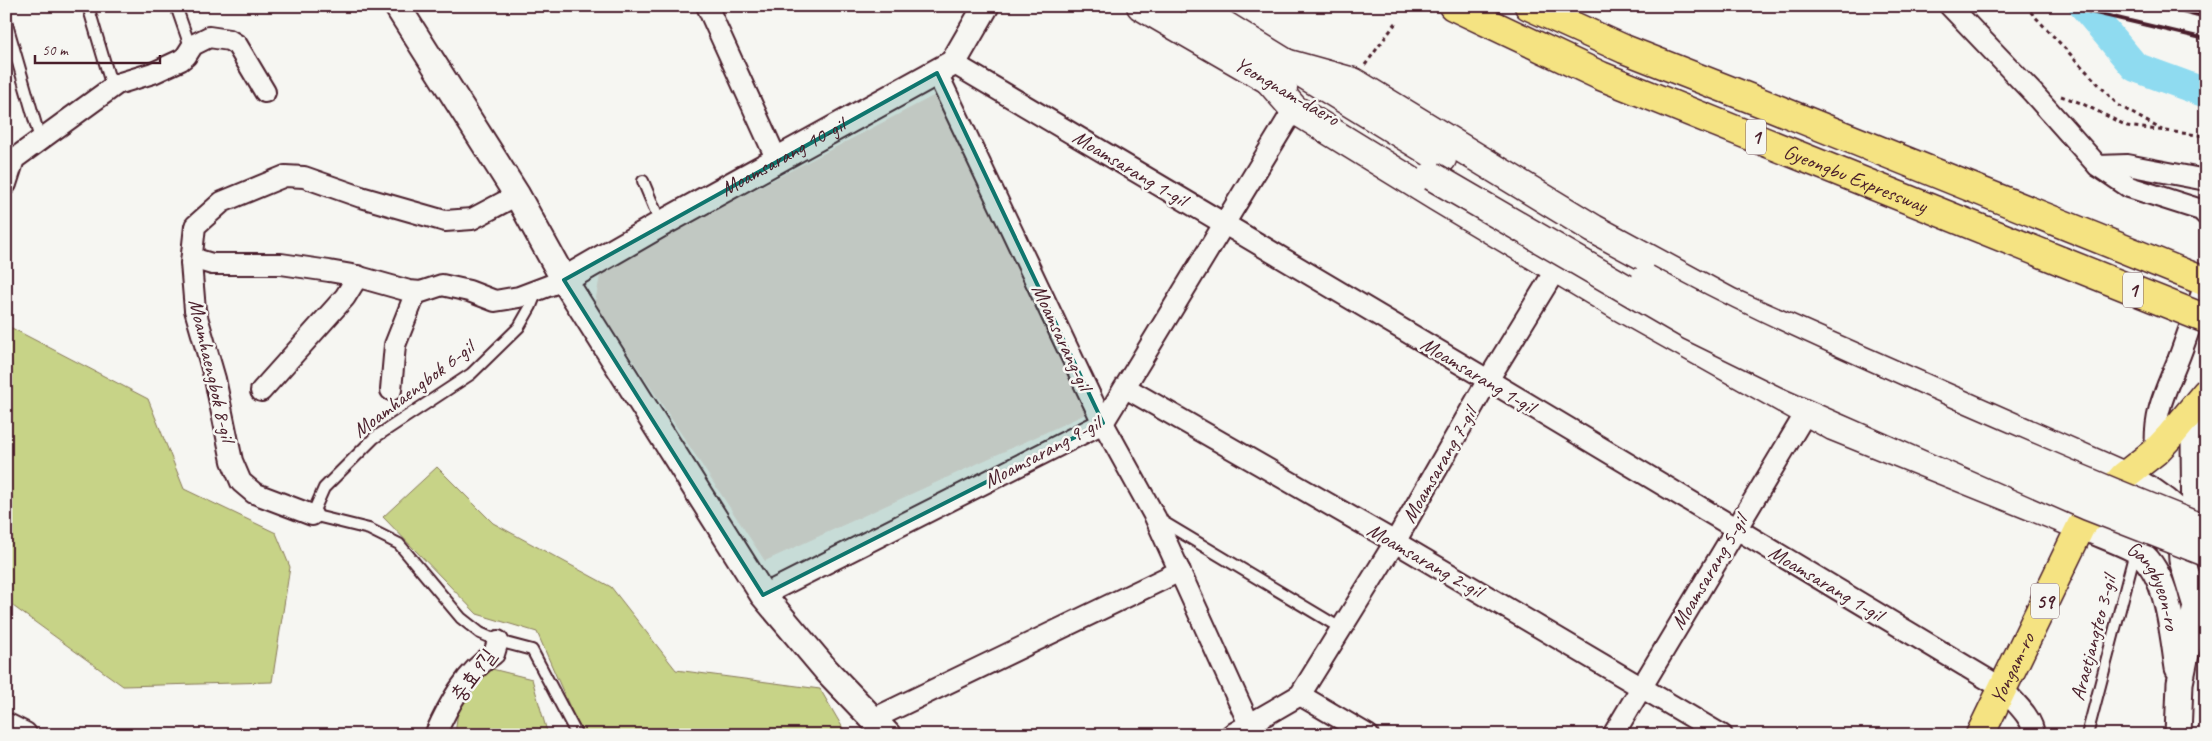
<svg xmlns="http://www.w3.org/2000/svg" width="2212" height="741" font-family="Caveat,'Poor Story',sans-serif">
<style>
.built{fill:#eeddd8}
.green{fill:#c7d387;stroke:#887959}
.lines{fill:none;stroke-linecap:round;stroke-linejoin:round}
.river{stroke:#8fdbf0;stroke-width:30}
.service-casing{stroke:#4a1f2b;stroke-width:14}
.minor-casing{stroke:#4a1f2b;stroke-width:24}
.tertiary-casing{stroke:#4a1f2b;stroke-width:29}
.secondary-casing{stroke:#4a1f2b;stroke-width:31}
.primary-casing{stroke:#4a1f2b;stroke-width:31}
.motorway-casing{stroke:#4a1f2b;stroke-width:31}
.path{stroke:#4a1f2b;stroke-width:3;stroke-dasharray:4 4;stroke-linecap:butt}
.service{stroke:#f6f6f2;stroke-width:10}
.minor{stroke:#f6f6f2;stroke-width:20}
.tertiary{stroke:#f6f6f2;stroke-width:25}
.secondary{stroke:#f6f6f2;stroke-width:28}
.primary{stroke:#f5e382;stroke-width:28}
.motorway{stroke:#f5e382;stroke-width:28}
.rail{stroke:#4a1f2b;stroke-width:4}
.secondary-bridge-casing{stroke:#4a1f2b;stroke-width:31;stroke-linecap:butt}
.motorway-bridge-casing{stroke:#4a1f2b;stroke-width:31;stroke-linecap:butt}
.secondary-bridge{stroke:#f6f6f2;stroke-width:28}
.motorway-bridge{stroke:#f5e382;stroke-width:28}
.marked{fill:#0f766e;fill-opacity:0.2;stroke:#0f766e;stroke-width:4;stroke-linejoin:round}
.labels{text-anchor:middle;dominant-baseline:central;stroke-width:5;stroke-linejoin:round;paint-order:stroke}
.shield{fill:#f6f6f2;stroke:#7e6067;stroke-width:1}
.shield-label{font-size:20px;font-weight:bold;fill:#4a1f2b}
.street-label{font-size:21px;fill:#4a1f2b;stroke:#f6f6f2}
</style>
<rect width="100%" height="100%" fill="#f6f6f2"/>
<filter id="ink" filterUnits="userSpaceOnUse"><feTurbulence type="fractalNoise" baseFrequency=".02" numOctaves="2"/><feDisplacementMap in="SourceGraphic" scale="10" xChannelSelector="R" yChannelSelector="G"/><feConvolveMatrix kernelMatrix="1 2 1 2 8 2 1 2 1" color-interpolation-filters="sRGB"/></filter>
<g filter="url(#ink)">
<polygon class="built" points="935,95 1090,412 765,561 595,303 601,270"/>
<g class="green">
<polygon points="6,325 148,399 184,489 276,533 290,567 272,682 123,686 6,601"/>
<polygon points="437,467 493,523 611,587 676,670 820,689 847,735 582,735 537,632 477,614 383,517"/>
<polygon points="484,667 532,679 548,735 455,735 459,702"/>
</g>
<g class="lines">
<polyline class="river" points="2084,6 2135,67 2206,93"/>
<g class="service-casing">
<g id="service">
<polyline points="88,6 112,87"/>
<polyline points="176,6 191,49"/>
<polyline points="6,21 40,139"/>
<polyline points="643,181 661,224"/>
<polyline points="537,291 531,306 519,327 471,374 374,438 324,488 312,515 369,529 399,544 461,618 480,633 498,641 532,650 577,735"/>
<polyline points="1160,520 1342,629"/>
<polyline points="2087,735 2135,552"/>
</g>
</g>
<g class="minor-casing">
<g id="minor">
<polyline points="707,6 777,160"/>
<polyline points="1950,6 2033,93 2098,166 2129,187 2201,210 2206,215"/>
<path d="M953,63L1488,380L2002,688C2013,701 2033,717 2034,735"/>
<polyline points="937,73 1103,423 1155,517 1254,735"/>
<polyline points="2098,166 2127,165 2206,180"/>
<polyline points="6,184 14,159 117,84 153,73 181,60 186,56 193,45 209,37 229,40 237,45 265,92"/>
<polyline points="192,258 212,264 281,264 329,271 352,275 409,291 421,292 442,285 469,291 495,301 519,297 564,280"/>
<polyline points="1126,388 1395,542 1722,735"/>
<polyline points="391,390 395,345 416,292"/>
<polyline points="261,391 345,297 358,276"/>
<path d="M2156,451C2153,411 2166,391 2180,355C2189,331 2197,306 2206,282"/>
<polyline points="312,515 254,493 241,482 232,461 215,379 195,310 191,263 195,226 222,202 285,176 304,177 361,197 445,221 472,219 517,195"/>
<polyline points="763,595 1103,423 1294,109"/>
<polyline points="1300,695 1368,735"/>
<polyline points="873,719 1180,571"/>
<path d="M435,735C448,706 466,671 494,654L498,641"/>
<polyline points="1231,735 1300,695 1395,542 1488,380 1556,269"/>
<polyline points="1613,735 1807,411"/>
</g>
</g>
<g class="tertiary-casing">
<g id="tertiary">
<polyline points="397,6 517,195 564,280 763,595 827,671 888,735"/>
<path id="s1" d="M564,280L661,224L953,63L986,6"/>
<path d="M2124,476C2145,485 2162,496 2179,512L2182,560L2196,606L2180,683L2178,735"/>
<path id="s2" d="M2081,526C2098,534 2117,540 2134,549C2169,569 2172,632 2178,668"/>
<polyline points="2195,539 2194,440 2206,411"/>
<polyline points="6,726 24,735"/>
</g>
</g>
<g class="secondary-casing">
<g id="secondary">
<polyline points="1141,6 1283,88"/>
<polyline points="1193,6 1442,159"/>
<polyline points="1285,63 1353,82 1594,229 1729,302 2124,476"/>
<polyline points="1268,79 1294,109 1437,197 1619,306 1833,426 2081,526"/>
</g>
</g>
<g class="primary-casing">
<g id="primary">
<path id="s3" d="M1980,735L2081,526L2124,476L2156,451L2171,435L2206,393"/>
</g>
</g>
<g class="motorway-casing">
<g id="motorway">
<path id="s4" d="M1453,6L1601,76L2061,261"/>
<polyline points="1529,6 1624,49 1757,101 2206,282"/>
</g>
</g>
<g class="path">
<polyline points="2025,6 2118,105 2162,130"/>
<polyline points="1365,65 1398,20"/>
<polyline points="2061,96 2081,103 2127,126 2206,136"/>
</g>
<use href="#service" class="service"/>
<use href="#minor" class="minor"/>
<use href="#tertiary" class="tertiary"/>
<use href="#secondary" class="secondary"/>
<use href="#primary" class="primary"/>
<use href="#motorway" class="motorway"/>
<g class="rail">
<polyline points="2066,6 2206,39"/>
<polyline points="2163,6 2206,17"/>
</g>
<g class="secondary-bridge-casing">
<g id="secondary-bridge">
<polyline points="1432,176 1690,326 1790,375 2088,506 2206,552"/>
<path d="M1646,279C1721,321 1800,356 1878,391C1986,440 2095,486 2206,530"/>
</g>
</g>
<g class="motorway-bridge-casing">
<polyline id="motorway-bridge" points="2061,261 2206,319"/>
</g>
<use href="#secondary-bridge" class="secondary-bridge"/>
<use href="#motorway-bridge" class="motorway-bridge"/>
</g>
</g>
<path class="marked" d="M937,73L1103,423L763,595L564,280Z"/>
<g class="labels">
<g class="shield">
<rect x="1746" y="119.5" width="20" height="35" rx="4"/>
<rect x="2123" y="272.5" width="20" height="35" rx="4"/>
<rect x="2031" y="583.5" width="28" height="35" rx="4"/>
</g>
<g class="shield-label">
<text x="1756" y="137">1</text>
<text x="2133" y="290">1</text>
<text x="2045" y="601">59</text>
</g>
<g class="street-label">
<text transform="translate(1287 91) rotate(30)">Yeongnam-daero</text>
<text stroke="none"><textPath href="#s1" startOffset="251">Moamsarang 10-gil</textPath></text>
<text transform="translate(1130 168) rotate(31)">Moamsarang 1-gil</text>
<text stroke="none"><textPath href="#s4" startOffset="438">Gyeongbu Expressway</textPath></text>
<text transform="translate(1062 337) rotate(65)">Moamsarang-gil</text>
<text transform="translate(212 370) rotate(77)">Moamhaengbok 8-gil</text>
<text transform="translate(1478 375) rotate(31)">Moamsarang 1-gil</text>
<text transform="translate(413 389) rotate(-37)">Moamhaengbok 6-gil</text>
<text transform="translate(1042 452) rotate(-28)">Moamsarang 9-gil</text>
<text transform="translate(1439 465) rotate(-60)">Moamsarang 7-gil</text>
<text transform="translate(1425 560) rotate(30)">Moamsarang 2-gil</text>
<text transform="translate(1709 572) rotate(-59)">Moamsarang 5-gil</text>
<text transform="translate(1826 583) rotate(31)">Moamsarang 1-gil</text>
<text stroke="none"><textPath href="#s2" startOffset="101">Gangbyeon-ro</textPath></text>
<text transform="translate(2093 638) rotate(-75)">Araetjangteo 3-gil</text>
<text stroke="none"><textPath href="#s3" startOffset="74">Yongam-ro</textPath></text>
<text transform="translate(473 675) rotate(-53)">충효9길</text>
</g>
</g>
<rect width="2212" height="741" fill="none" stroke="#f6f6f2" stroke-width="25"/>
<rect x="12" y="12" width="2187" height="716" fill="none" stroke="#4a1f2b" stroke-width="2" filter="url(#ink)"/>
<path d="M35 55v8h125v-8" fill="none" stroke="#4a1f2b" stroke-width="2.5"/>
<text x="42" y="55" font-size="15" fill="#4a1f2b" stroke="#f6f6f2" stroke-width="4" paint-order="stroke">50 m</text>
</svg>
